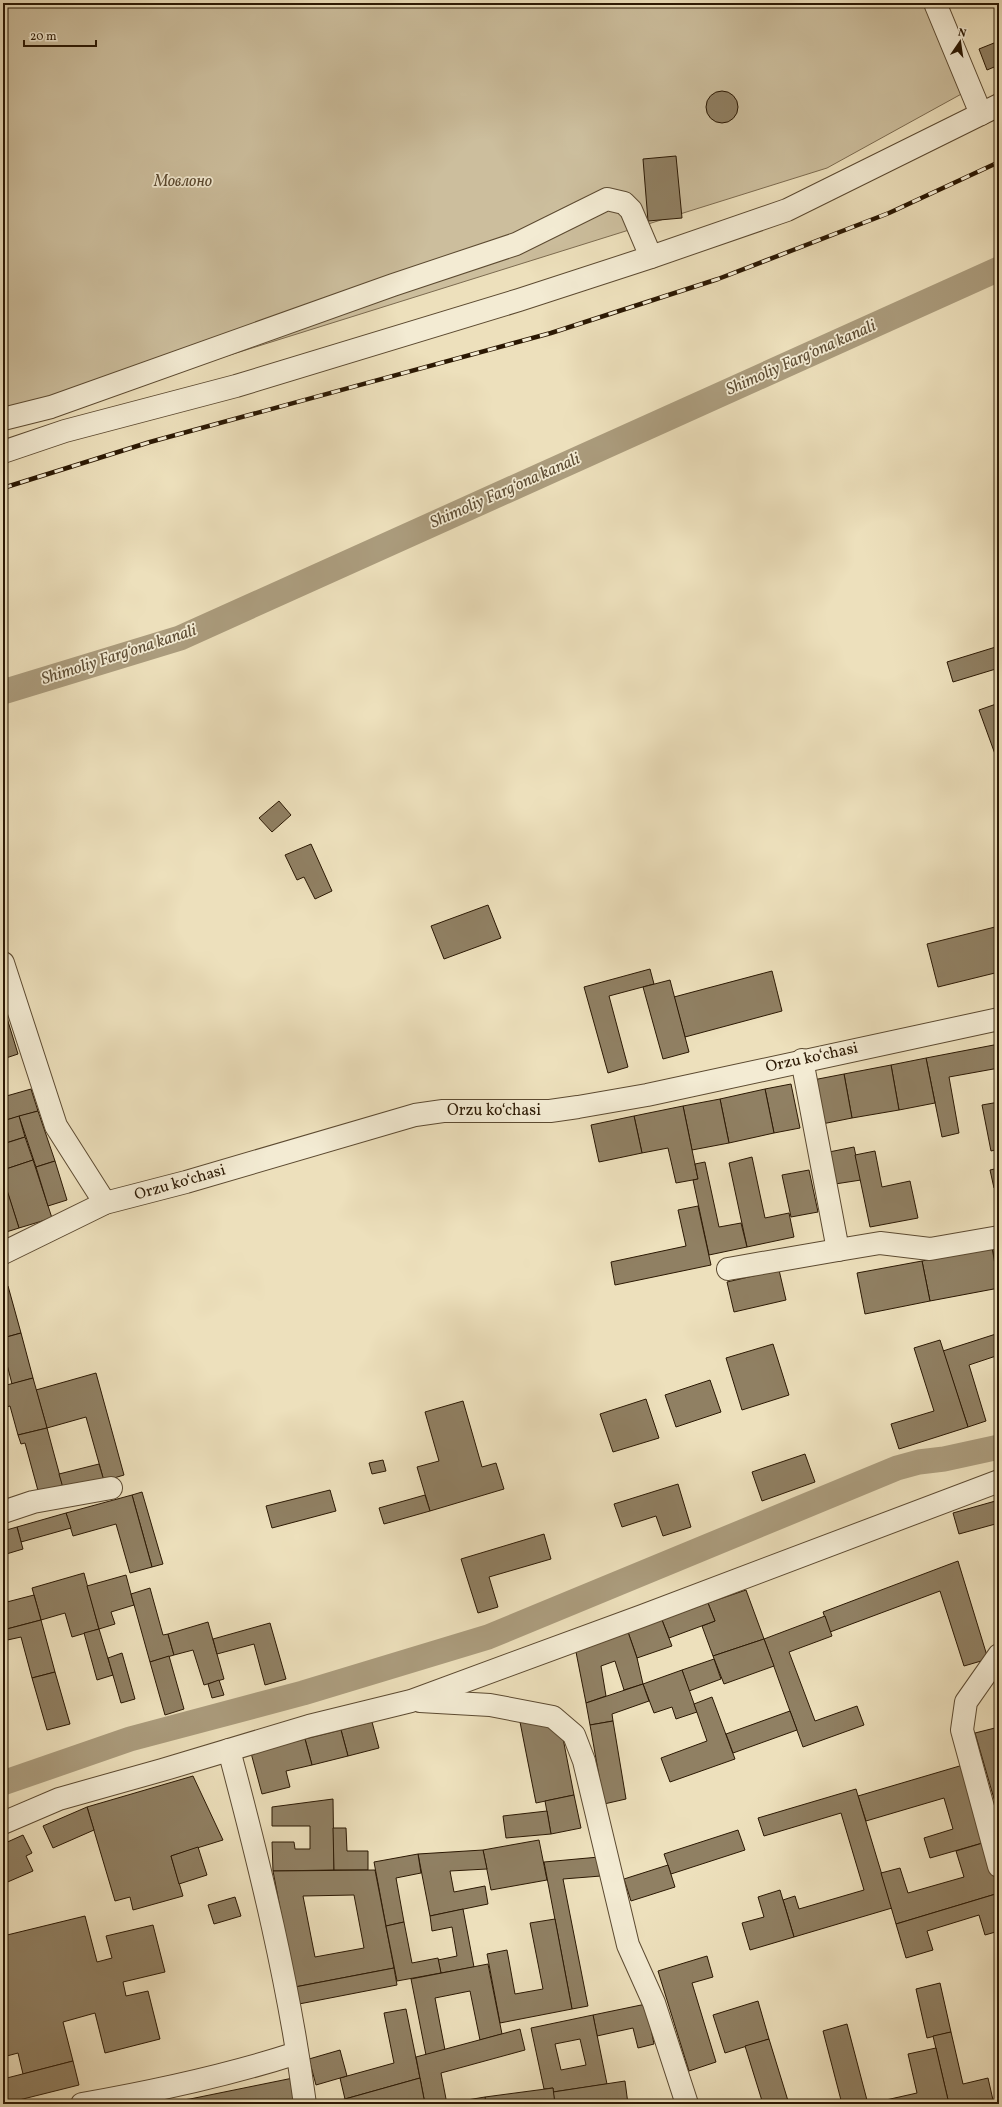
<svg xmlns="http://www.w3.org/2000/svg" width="1002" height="2107" font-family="Vollkorn,serif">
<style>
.green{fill:#ccbe9d;stroke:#7c6b50}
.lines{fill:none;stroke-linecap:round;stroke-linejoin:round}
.canal{stroke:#ab9c7d;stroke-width:25}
.building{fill:#908063;stroke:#2b1803;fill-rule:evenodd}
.minor-casing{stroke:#5c4a31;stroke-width:24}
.minor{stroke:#f3ebd3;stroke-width:22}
.rail-casing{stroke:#2b1803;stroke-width:4.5}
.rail{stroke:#f3ebd3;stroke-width:3;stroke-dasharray:9;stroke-linecap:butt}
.labels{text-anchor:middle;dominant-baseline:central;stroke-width:3.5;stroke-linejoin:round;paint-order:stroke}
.park-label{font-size:16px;font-style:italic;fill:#5b4a31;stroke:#f3ebd3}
.street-label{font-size:16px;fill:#2b1803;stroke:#f3ebd3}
.water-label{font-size:17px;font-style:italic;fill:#5e4d34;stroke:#f3ebd3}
</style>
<rect width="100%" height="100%" fill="#ede0bc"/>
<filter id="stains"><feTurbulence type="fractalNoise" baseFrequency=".005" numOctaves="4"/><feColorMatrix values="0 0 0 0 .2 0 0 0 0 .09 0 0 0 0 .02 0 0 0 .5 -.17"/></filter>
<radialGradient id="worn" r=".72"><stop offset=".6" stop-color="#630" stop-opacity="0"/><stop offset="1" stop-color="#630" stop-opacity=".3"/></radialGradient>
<polygon class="green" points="3,3 927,3 965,92 827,168 3,426"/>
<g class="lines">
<g class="canal">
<polyline points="3,692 180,638 999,269"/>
<polyline points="3,1783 130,1739 303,1693 488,1637 897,1468 919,1462 944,1459 999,1447"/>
</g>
</g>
<g class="building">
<polygon points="999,41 999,65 987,70 979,49"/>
<circle cx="722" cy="107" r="16"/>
<polygon points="676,156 682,218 648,221 643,159"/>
<polygon points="999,646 999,668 953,682 947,662"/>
<polygon points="999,703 999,752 995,754 979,710"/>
<polygon points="279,801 291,815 272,832 259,818"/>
<polygon points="311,844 332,891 315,899 304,877 297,880 285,855"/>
<polygon points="488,905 501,938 444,959 431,926"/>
<polygon points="999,926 999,972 938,987 927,944"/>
<polygon points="650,969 654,984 609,996 628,1067 608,1073 584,987"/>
<polygon points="772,971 782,1011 685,1037 674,997"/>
<polygon points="670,980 689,1052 663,1059 643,987"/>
<polygon points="3,1005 18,1054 3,1059"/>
<polygon points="999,1044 999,1068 949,1077 959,1133 942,1137 926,1058"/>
<polygon points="926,1058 935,1103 899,1110 891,1065"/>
<polygon points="891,1065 899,1110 852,1118 844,1074"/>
<polygon points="844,1074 852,1118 822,1124 813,1080"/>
<polygon points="3,1080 8,1096 3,1097"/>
<polygon points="791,1084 800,1128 774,1133 765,1089"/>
<polygon points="31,1089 38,1111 3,1121 3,1097"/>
<polygon points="765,1089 774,1133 729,1143 720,1099"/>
<polygon points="720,1099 729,1143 692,1150 683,1106"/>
<polygon points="999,1102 999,1149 991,1151 982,1105"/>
<polygon points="683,1106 698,1179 676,1183 668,1148 642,1153 634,1116"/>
<polygon points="38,1111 55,1161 36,1167 19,1116"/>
<polygon points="19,1116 25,1137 3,1144 3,1121"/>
<polygon points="634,1116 642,1153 599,1162 591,1125"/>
<polygon points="25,1137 33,1160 3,1170 3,1144"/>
<polygon points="854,1147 861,1180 835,1184 829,1152"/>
<polygon points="875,1151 882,1187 910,1181 918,1218 870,1227 855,1155"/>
<polygon points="752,1157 765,1218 789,1213 794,1237 747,1247 729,1163"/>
<polygon points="33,1160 52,1218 19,1228 3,1179 3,1170"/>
<polygon points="55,1161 67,1200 48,1206 36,1167"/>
<polygon points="705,1162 719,1227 741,1223 747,1247 709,1255 693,1180 698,1179 695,1164"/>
<polygon points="999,1168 999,1187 994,1188 990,1170"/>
<polygon points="809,1170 818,1212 791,1217 782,1175"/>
<polygon points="7,1190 19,1228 3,1233 3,1191"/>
<polygon points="698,1206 711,1265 615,1285 611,1262 686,1246 678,1210"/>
<polygon points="999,1245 999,1284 992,1247"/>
<polygon points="992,1247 999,1288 930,1301 922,1261"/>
<polygon points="922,1261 930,1301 865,1314 857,1273"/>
<polygon points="779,1270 786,1300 734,1312 727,1282"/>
<polygon points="8,1286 21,1333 3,1338 3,1287"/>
<polygon points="21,1333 33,1378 12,1384 3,1349 3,1338"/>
<polygon points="999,1333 999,1355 969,1365 986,1421 968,1427 943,1351"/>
<polygon points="940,1340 968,1427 899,1449 891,1424 934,1411 914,1348"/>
<polygon points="773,1344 789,1395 742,1410 726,1358"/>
<polygon points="96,1373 124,1475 104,1481 86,1417 47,1428 36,1390"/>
<polygon points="33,1378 47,1428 18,1435 10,1406 3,1408 3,1386"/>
<polygon points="710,1380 721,1412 676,1427 665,1395"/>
<polygon points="646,1399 659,1438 613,1452 600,1414"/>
<polygon points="463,1401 482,1467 496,1463 504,1489 430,1511 417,1467 439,1461 425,1412"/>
<polygon points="47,1428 64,1491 40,1498 25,1443 21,1444 18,1435"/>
<polygon points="805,1454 815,1482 762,1501 752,1472"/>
<polygon points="383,1460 386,1471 372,1474 369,1463"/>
<polygon points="99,1464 104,1481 64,1491 59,1474"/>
<polygon points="678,1484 691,1527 663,1536 656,1516 622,1527 614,1504"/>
<polygon points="330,1490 336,1511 272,1528 266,1506"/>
<polygon points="142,1492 163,1564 152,1567 132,1495"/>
<polygon points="132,1495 152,1567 130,1573 116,1524 73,1536 66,1513"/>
<polygon points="425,1495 430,1511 384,1524 379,1508"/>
<polygon points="999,1500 999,1523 959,1534 953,1513"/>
<polygon points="66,1513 71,1528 21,1542 17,1527"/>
<polygon points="17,1527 23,1549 3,1555 3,1531"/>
<polygon points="544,1534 551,1559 489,1577 498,1607 478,1613 461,1559"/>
<polygon points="958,1561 988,1659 964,1666 940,1591 830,1632 823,1612"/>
<polygon points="84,1573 99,1629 72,1637 65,1613 41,1620 32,1588"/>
<polygon points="126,1575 134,1605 111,1612 115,1624 99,1629 87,1586"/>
<polygon points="150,1588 163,1635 168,1634 174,1655 150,1662 131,1594"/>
<polygon points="746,1590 764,1639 713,1656 702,1626 715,1621 708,1603"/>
<polygon points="34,1595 41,1620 3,1630 3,1603"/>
<polygon points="708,1603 715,1621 669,1638 662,1620"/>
<polygon points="825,1616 832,1636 789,1652 815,1721 857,1706 864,1725 803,1747 764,1639"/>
<polygon points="41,1620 55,1672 32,1678 21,1637 3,1641 3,1630"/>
<polygon points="662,1620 672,1646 637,1658 628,1632"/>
<polygon points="208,1622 224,1679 204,1685 193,1650 174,1655 168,1634"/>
<polygon points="270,1623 286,1679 265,1685 254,1644 217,1654 213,1639"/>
<polygon points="99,1629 113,1675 97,1680 84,1633"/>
<polygon points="628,1632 637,1658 643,1684 624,1690 615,1661 601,1666 606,1696 586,1703 576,1652"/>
<polygon points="764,1639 774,1666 724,1684 713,1656"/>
<polygon points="122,1653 135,1699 121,1703 108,1658"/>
<polygon points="169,1656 184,1709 165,1715 150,1662"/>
<polygon points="714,1659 721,1679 689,1691 682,1670"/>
<polygon points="682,1670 697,1712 676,1719 672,1707 654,1713 643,1684"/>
<polygon points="55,1672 70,1724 47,1730 32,1678"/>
<polygon points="219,1680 224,1695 212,1698 208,1684"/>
<polygon points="643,1684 649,1701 612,1714 613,1721 590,1725 586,1703"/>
<polygon points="712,1697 735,1759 670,1782 661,1758 707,1741 694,1704"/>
<polygon points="790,1711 797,1730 733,1753 726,1734"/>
<polygon points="613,1721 626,1799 604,1804 590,1725"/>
<polygon points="372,1722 379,1748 348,1756 341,1730"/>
<polygon points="520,1722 561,1728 574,1795 536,1803"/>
<polygon points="999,1727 999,1816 975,1733"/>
<polygon points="341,1730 348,1756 312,1765 305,1739"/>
<polygon points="305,1739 312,1765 286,1771 290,1787 262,1794 251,1753"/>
<polygon points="963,1765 986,1842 930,1858 924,1838 953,1829 944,1798 866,1821 858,1796"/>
<polygon points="193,1776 223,1840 171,1856 183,1896 133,1910 130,1897 115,1901 87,1807"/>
<polygon points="856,1789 892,1908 794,1937 783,1900 795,1896 799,1909 864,1890 841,1813 764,1836 758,1818"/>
<polygon points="574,1795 581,1828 551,1834 545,1801"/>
<polygon points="333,1799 334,1870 273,1871 272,1842 294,1842 295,1849 310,1849 310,1826 272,1826 272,1807"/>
<polygon points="87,1807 94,1830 53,1848 43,1826"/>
<polygon points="547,1811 551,1834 506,1838 503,1816"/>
<polygon points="333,1828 346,1828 347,1851 368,1851 368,1870 334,1870"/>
<polygon points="738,1830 745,1850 671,1874 664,1854"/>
<polygon points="23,1835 32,1853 26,1856 33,1871 3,1884 3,1844"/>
<polygon points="539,1840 547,1880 491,1890 483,1850"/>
<polygon points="986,1842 999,1886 999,1893 896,1924 881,1873 900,1868 908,1893 964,1877 956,1851"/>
<polygon points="198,1847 207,1875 179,1884 171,1856"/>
<polygon points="483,1850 487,1869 450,1871 454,1892 485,1886 488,1904 430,1916 418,1854"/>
<polygon points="418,1854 421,1873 396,1878 404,1922 386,1926 374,1862"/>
<polygon points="599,1857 601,1876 563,1879 588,2006 572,2009 544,1862"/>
<polygon points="668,1865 675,1887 631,1901 624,1879"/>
<path d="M375,1870L394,1968L295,1987L273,1871ZM354,1895L364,1948L315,1957L303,1896Z"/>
<polygon points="780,1890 794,1937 750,1950 742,1923 764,1917 758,1897"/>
<polygon points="999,1893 999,1931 985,1935 979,1915 927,1931 933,1950 906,1958 896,1924"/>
<polygon points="235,1897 241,1916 214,1924 208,1905"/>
<polygon points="463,1909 474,1967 441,1973 438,1960 457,1956 452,1927 432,1931 430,1916"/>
<polygon points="85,1916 97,1962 112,1958 106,1936 153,1925 165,1972 123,1982 126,1996 148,1991 160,2039 105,2053 95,2013 63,2022 73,2061 23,2074 18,2053 3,2057 3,1936"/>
<polygon points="555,1919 572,2009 500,2023 487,1954 507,1950 515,1994 543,1989 530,1923"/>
<polygon points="404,1922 412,1963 438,1958 441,1973 397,1981 386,1926"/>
<polygon points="707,1956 713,1977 692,1983 716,2062 689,2071 658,1971"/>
<polygon points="488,1964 502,2034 480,2040 470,1991 435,1998 445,2050 426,2055 411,1979"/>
<polygon points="394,1968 397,1985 299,2004 295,1987"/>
<polygon points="940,1983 951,2032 927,2038 916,1989"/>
<polygon points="758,2001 769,2039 725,2053 713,2015"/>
<polygon points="646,2004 654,2044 638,2048 633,2028 597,2036 593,2015"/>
<polygon points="406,2009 420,2078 345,2099 340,2078 394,2063 384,2013"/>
<path d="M593,2015L607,2084L553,2092V2088L544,2089L531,2028ZM580,2039L586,2065L561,2070L555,2044Z"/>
<polygon points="847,2024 868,2104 842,2104 823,2031"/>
<polygon points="520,2029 525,2050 441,2073 447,2104 425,2104 416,2057"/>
<polygon points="951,2032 963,2084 988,2078 993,2100 975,2104 949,2104 933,2036"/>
<polygon points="769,2039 789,2104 763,2104 745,2046"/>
<polygon points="936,2048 949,2104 868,2104 917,2093 908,2054"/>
<polygon points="340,2050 347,2076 316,2085 309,2059"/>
<polygon points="73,2061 79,2085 3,2104 3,2079"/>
<polygon points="293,2078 297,2104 191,2104 190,2099"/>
<polygon points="420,2078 425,2104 326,2104 345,2099"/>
<polygon points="625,2081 628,2104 555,2104 553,2092"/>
<polygon points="553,2088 555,2104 486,2104 485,2097"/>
<polygon points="485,2097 486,2104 467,2104 467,2100"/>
<polygon points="190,2099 191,2104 168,2104 168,2102"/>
</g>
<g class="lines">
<g class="minor-casing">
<g id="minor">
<polyline points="935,3 981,114"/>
<polyline points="3,419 51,407 393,285 516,244 607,199 624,203 631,210 651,257"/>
<polyline points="3,452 65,431 236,386 519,300 651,257 787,210 999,105"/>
<polyline points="3,963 56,1126 105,1203"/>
<polyline points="802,1060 838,1250 880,1243 930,1249 999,1237"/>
<polyline points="3,1253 105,1203 186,1182 415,1115 443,1111 550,1111 578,1107 647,1095 999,1019"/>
<polyline points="728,1269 838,1250"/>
<polyline points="3,1512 33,1502 111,1488"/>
<polyline points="999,1655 966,1702 962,1730 999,1866"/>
<polyline points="420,1701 490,1705 553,1717 574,1735 584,1761 628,1945 654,2003 687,2104"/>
<path d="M229,1750C260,1866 289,1984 305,2104"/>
<polyline points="3,1823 59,1799 162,1770 309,1726 411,1701 642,1616 999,1481"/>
<path d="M82,2104C156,2091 226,2076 297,2053"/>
</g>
</g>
<use href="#minor" class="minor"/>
<g class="rail-casing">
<polyline id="rail" points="3,488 150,442 551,333 718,279 889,213 999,162"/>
</g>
<use href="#rail" class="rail"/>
</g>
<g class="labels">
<g class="park-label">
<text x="183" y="182">Мовлоно</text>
</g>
<g class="street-label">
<text transform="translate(812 1058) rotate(-12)">Orzu koʻchasi</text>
<text x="494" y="1111">Orzu koʻchasi</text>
<text transform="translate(180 1183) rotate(-16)">Orzu koʻchasi</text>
</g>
<g class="water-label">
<text transform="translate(801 358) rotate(-24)">Shimoliy Fargʻona kanali</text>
<text transform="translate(505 491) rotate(-24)">Shimoliy Fargʻona kanali</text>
<text transform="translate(119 655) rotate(-18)">Shimoliy Fargʻona kanali</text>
</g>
</g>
<rect width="1002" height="2107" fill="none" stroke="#ede0bc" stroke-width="16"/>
<rect x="4" y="4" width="994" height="2099" fill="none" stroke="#2b1803" stroke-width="2"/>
<rect x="8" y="8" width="986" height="2091" fill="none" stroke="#2b1803"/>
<g transform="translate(960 42) rotate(13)" stroke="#f3ebd3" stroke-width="3" paint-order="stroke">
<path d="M0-3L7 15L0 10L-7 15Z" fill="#2b1803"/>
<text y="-6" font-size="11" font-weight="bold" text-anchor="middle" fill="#2b1803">N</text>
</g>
<path d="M24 40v6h72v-6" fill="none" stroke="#2b1803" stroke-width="2"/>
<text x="30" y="40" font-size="12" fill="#2b1803" stroke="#f3ebd3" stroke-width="3" paint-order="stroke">20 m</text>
<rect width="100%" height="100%" filter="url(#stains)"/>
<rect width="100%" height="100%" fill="url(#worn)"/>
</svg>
